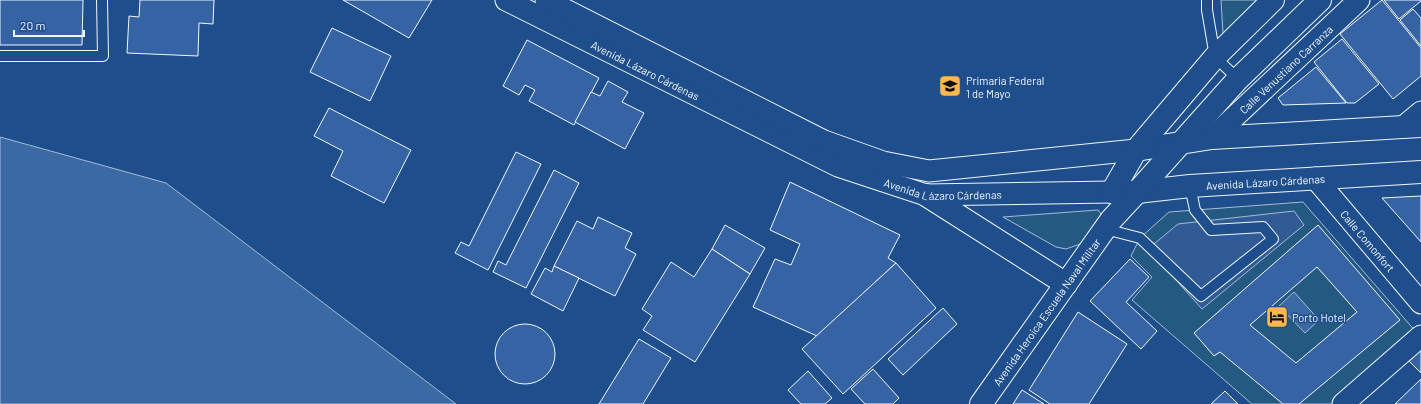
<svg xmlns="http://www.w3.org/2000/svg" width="1421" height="404" font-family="Barlow,sans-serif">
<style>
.green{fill:#245a82;stroke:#a8bbd7}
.parking{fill:#305b95;stroke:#a8bbd7}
.water{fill:#3b69a3;stroke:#a8bbd7}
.building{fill:#3563a3;stroke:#f2f6ff;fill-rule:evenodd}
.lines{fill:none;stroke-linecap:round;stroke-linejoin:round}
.service-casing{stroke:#f2f6ff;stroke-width:12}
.minor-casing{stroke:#f2f6ff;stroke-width:23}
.tertiary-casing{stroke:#f2f6ff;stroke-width:24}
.secondary-casing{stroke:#f2f6ff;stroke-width:24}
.service{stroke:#1f4e8c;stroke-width:10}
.minor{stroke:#1f4e8c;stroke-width:21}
.tertiary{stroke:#1f4e8c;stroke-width:22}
.secondary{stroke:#1f4e8c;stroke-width:22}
.labels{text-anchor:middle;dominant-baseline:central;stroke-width:3;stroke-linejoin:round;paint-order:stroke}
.street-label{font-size:11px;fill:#f2f6ff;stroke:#1f4e8c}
.poi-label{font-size:11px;fill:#f2f6ff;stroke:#1f4e8c;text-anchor:start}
</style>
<rect width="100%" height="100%" fill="#1f4e8c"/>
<g class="green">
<polygon points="1221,0 1257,0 1223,34"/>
<polygon points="1303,202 1417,333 1334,404 1252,404 1132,300 1152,277 1131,256 1140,238 1169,212"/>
<polygon points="1098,210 1101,214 1101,220 1083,243 1066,249 1056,247 1003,217"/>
</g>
<polygon class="parking" points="1294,211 1304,225 1202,309 1148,249 1178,224"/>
<g class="water">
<polygon points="0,137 166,183 456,404 0,404"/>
<polygon points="1294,292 1319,320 1305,333 1279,306"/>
</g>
<g class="building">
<polygon points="0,0 83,0 82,45 0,45"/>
<polygon points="140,0 214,0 213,24 199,23 198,56 127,53 129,16 139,17"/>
<polygon points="343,0 432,0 409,38"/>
<polygon points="1382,0 1421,48 1421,76 1393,99 1340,34"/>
<polygon points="1384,0 1421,0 1421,1 1399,19"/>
<polygon points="1413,9 1421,18 1421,46 1400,20"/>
<polygon points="332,28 391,56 370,101 310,72"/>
<polygon points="1342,39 1379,84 1355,103 1347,103 1314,62"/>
<polygon points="527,40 599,78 574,125 529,101 535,90 525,85 519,95 503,86"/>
<polygon points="1316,67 1346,103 1283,105 1278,98"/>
<polygon points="608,81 628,92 622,102 644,113 625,149 575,122 591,92 600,96"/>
<polygon points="329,108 411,150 384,203 331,176 343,151 314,136"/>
<polygon points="516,152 541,164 488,270 455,253 461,242 469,246"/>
<polygon points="554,170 579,183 526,288 493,272 498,261 506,265"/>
<polygon points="790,182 900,235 888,258 896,263 817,336 753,307 775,259 791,265 800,244 770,230"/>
<polygon points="1421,196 1421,242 1382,198"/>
<polygon points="598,217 632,233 625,248 636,254 615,296 554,266 577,221 593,229"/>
<polygon points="725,225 765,248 750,274 712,249"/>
<path d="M1318,225L1400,320L1299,404H1283L1220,352L1214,356L1194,333ZM1317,267L1357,312L1296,363L1250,325Z"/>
<polygon points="712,249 750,274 695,362 643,330 652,316 642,309 671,262 694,277"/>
<polygon points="1130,259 1149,277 1126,302 1157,331 1141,349 1090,301"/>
<polygon points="896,263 936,308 843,394 802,349"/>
<polygon points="554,266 579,278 563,311 531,294 545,268 552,272"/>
<polygon points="943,308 957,324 903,375 888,359"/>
<polygon points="1078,312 1127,344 1089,404 1050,404 1029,390"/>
<circle cx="525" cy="354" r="30"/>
<polygon points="639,339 671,358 643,404 599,404"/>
<polygon points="1421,350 1421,373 1409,361"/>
<polygon points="873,369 899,398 893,404 865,404 851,389"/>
<polygon points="808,371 832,398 825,404 801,404 788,390"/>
<polygon points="1421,379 1421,404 1395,404"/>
<polygon points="1022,390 1044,404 1013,404"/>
<polygon points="1225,391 1238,404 1211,404"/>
</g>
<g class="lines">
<g class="service-casing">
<g id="service">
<polyline points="1207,0 1207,10 1215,57 1238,79"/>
<polyline points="0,56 103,56 102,0"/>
<polyline points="1105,229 1140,238 1201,296 1273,239 1263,227 1211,230 1195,210 1190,186"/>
</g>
</g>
<g class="minor-casing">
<g id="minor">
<path id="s1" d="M506,0L838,166L926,195L1112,192"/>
<polyline points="546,0 824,141 883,162 929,171 1136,150"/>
<polyline points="1403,127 1421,112"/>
<path id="s2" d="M1212,138L1359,0"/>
<path id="s3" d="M1315,178L1421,303"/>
<polyline points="1343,404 1421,336"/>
</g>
</g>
<g class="tertiary-casing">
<g id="tertiary">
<polyline points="926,195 1066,284"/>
<path id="s4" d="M981,404L1111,220L1137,192"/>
</g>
</g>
<g class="secondary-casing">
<g id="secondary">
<polyline points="1136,150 1212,138 1421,126"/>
<path id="s5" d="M1112,192H1137L1190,186L1421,172"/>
<polyline points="1112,192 1136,150 1215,57 1273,0"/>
<polyline points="1137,192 1238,79 1320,0"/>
</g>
</g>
<use href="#service" class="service"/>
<use href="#minor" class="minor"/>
<use href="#tertiary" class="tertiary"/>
<use href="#secondary" class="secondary"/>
</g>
<defs>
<g id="school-square" transform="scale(1.15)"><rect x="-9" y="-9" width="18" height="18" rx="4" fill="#ffb74d" stroke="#1f4e8c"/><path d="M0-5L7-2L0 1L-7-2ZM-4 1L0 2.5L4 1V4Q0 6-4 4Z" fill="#111"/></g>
<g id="hotel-square" transform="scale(1.15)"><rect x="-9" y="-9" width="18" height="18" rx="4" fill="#ffb74d" stroke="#1f4e8c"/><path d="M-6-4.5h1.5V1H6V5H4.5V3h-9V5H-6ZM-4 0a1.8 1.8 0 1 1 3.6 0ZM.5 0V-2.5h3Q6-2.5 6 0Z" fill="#111"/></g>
</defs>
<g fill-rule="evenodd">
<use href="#school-square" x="950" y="86"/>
<use href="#hotel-square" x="1277" y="317"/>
</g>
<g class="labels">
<g class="street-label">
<text stroke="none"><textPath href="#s2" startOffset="101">Calle Venustiano Carranza</textPath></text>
<text stroke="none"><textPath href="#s1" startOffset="156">Avenida Lázaro Cárdenas</textPath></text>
<text stroke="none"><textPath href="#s5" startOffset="154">Avenida Lázaro Cárdenas</textPath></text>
<text stroke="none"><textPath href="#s1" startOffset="480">Avenida Lázaro Cárdenas</textPath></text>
<text stroke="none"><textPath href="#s3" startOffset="82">Calle Comonfort</textPath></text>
<text stroke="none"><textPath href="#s4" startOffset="113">Avenida Heroica Escuela Naval Militar</textPath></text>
</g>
<g class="poi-label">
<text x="966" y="80">Primaria Federal<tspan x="966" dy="13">1 de Mayo</tspan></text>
<text x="1292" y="317">Porto Hotel</text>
</g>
</g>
<path d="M14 30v6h70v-6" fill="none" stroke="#f2f6ff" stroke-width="2"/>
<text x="20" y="30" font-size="12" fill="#f2f6ff" stroke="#1f4e8c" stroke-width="3" paint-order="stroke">20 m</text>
</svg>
